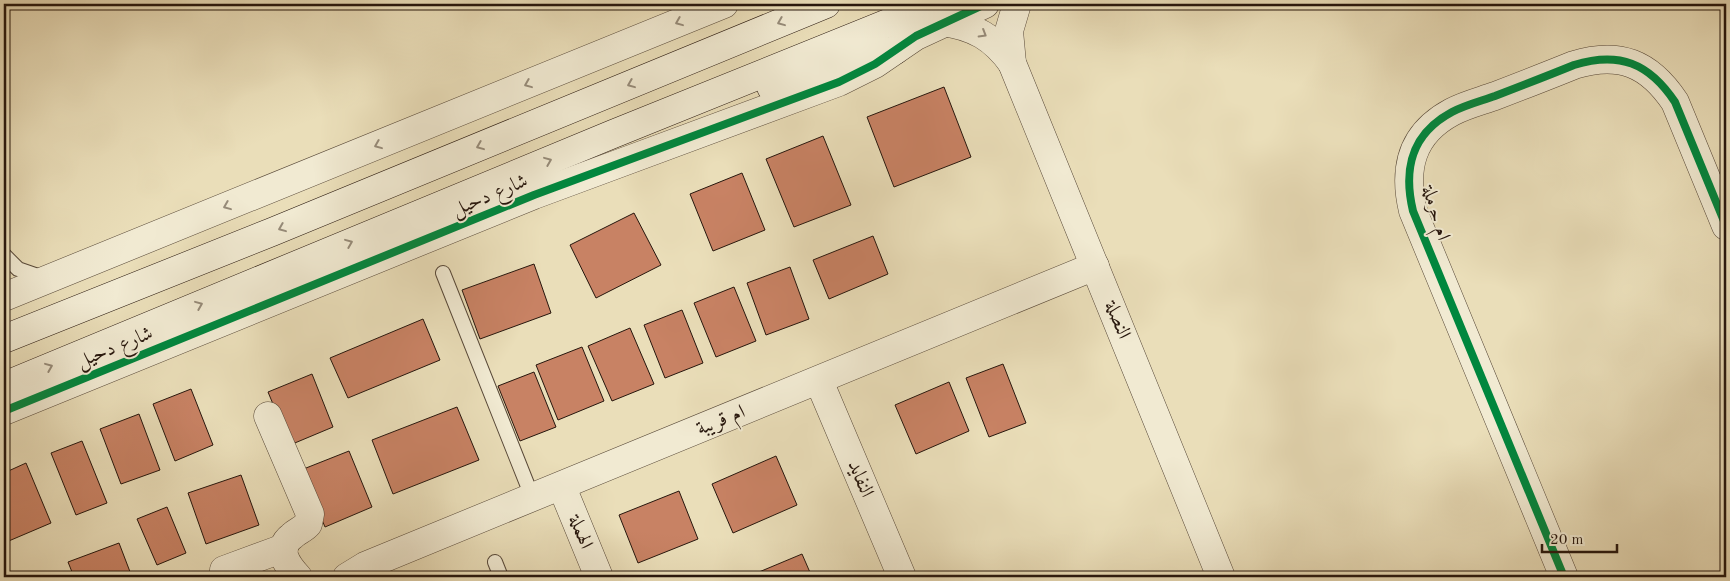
<svg xmlns="http://www.w3.org/2000/svg" width="1730" height="581" font-family="'Old Standard TT',Amiri,serif">
<style>
.building{fill:#c88264;stroke:#26160d}
.lines{fill:none;stroke-linecap:round;stroke-linejoin:round}
.service-casing{stroke:#574838;stroke-width:16}
.minor-casing{stroke:#574838;stroke-width:29}
.secondary-casing{stroke:#26160d;stroke-width:29}
.service{stroke:#f1ead2;stroke-width:14}
.minor{stroke:#f1ead2;stroke-width:28}
.secondary{stroke:#f1ead2;stroke-width:28}
.cycleway-casing{stroke:#f1ead2;stroke-width:11}
.cycleway{stroke:#00873e;stroke-width:8}
.oneway{stroke:#968b79}
.labels{text-anchor:middle;dominant-baseline:central;stroke-width:4;stroke-linejoin:round;paint-order:stroke}
.street-label{font-size:20px;fill:#26160d;stroke:#f1ead2}
</style>
<rect width="100%" height="100%" fill="#eadeb9"/>
<filter id="stains"><feTurbulence type="fractalNoise" baseFrequency=".004" numOctaves="4"/><feColorMatrix values="0 0 0 0 .2 0 0 0 0 .09 0 0 0 0 .02 0 0 0 .5 -.17"/></filter>
<radialGradient id="worn" r=".72"><stop offset=".6" stop-color="#630" stop-opacity="0"/><stop offset="1" stop-color="#630" stop-opacity=".3"/></radialGradient>
<g class="building">
<polygon points="944,87 971,157 894,187 867,117"/>
<polygon points="823,136 851,205 794,227 766,159"/>
<polygon points="742,173 765,230 713,251 690,194"/>
<polygon points="634,213 661,265 596,298 570,245"/>
<polygon points="873,236 888,274 829,299 813,260"/>
<polygon points="534,264 551,313 480,339 462,290"/>
<polygon points="790,267 809,319 766,335 747,283"/>
<polygon points="734,287 756,341 716,357 694,303"/>
<polygon points="682,310 703,363 665,378 644,325"/>
<polygon points="423,319 440,360 348,398 330,358"/>
<polygon points="630,328 654,384 612,401 588,346"/>
<polygon points="582,347 604,401 558,420 536,365"/>
<polygon points="1003,364 1026,423 989,437 966,378"/>
<polygon points="534,372 556,427 520,441 498,386"/>
<polygon points="312,374 333,427 290,445 268,392"/>
<polygon points="949,382 969,431 916,454 895,405"/>
<polygon points="191,389 213,445 175,461 153,404"/>
<polygon points="457,407 479,460 393,494 372,440"/>
<polygon points="139,414 160,470 121,484 100,429"/>
<polygon points="82,441 107,503 76,515 51,453"/>
<polygon points="349,451 372,507 325,527 301,470"/>
<polygon points="776,456 797,505 733,533 712,484"/>
<polygon points="26,463 51,523 4,543 4,473"/>
<polygon points="241,475 259,525 206,544 188,493"/>
<polygon points="679,491 698,539 638,563 619,515"/>
<polygon points="167,507 186,553 157,565 137,519"/>
<polygon points="119,543 132,577 74,577 68,562"/>
<polygon points="802,554 812,577 761,577 759,572"/>
</g>
<g class="lines">
<g class="service-casing">
<g id="service">
<polyline points="4,255 18,269 44,278"/>
<polyline points="443,273 533,499"/>
<polyline points="495,562 501,577"/>
</g>
</g>
<g class="minor-casing">
<g id="minor">
<polyline points="1017,4 1009,31 1012,63 1221,577"/>
<path d="M943,22C974,26 994,38 1012,63"/>
<polyline points="4,297 724,4"/>
<polyline points="819,381 902,577"/>
<polyline points="4,411 534,195 839,82 875,64 916,36 985,4"/>
<path d="M268,416L310,514L308,524C304,529 297,531 292,536C275,549 287,565 298,577"/>
<polyline points="562,487 599,577"/>
<polyline points="224,570 284,548"/>
<polyline points="347,577 365,566 1095,266"/>
<path d="M1564,577L1413,211C1403,169 1411,134 1452,112C1465,105 1481,101 1495,96C1521,86 1547,76 1574,65C1619,51 1649,63 1675,102L1726,226"/>
</g>
</g>
<g class="secondary-casing">
<g id="secondary">
<polyline points="771,87 895,50"/>
<polyline points="4,339 272,232 826,4"/>
<polyline points="4,386 613,134 935,4"/>
</g>
</g>
<use href="#service" class="service"/>
<use href="#minor" class="minor"/>
<use href="#secondary" class="secondary"/>
<g class="cycleway-casing">
<g id="cycleway">
<polyline points="4,411 534,195 839,82 875,64 916,36 985,4"/>
<path d="M1564,577L1413,211C1403,169 1411,134 1452,112C1465,105 1481,101 1495,96C1521,86 1547,76 1574,65C1619,51 1649,63 1675,102L1726,226"/>
</g>
</g>
<use href="#cycleway" class="cycleway"/>
</g>
<defs><path id="oneway-chevron" d="M-2-3.5L2.5 0L-2 3.5" fill="none" stroke-width="1.6" stroke-linecap="round" stroke-linejoin="round" transform="scale(1.25)"/></defs>
<g class="oneway">
<use href="#oneway-chevron" transform="translate(679 22) rotate(158)"/>
<use href="#oneway-chevron" transform="translate(781 22) rotate(158)"/>
<use href="#oneway-chevron" transform="translate(983 34) rotate(31)"/>
<use href="#oneway-chevron" transform="translate(528 84) rotate(158)"/>
<use href="#oneway-chevron" transform="translate(631 84) rotate(158)"/>
<use href="#oneway-chevron" transform="translate(378 145) rotate(158)"/>
<use href="#oneway-chevron" transform="translate(480 146) rotate(158)"/>
<use href="#oneway-chevron" transform="translate(548 161) rotate(-22)"/>
<use href="#oneway-chevron" transform="translate(227 206) rotate(158)"/>
<use href="#oneway-chevron" transform="translate(282 228) rotate(158)"/>
<use href="#oneway-chevron" transform="translate(349 243) rotate(-22)"/>
<use href="#oneway-chevron" transform="translate(199 305) rotate(-22)"/>
<use href="#oneway-chevron" transform="translate(49 367) rotate(-22)"/>
</g>
<g class="labels">
<g class="street-label">
<text transform="translate(490 196) rotate(-23)">شارع دحيل</text>
<text transform="translate(1435 213) rotate(73)">ام حرملة</text>
<text transform="translate(1117 320) rotate(68)">النصلة</text>
<text transform="translate(115 348) rotate(-22)">شارع دحيل</text>
<text transform="translate(721 421) rotate(-22)">ام قريبة</text>
<text transform="translate(860 479) rotate(67)">النفايد</text>
<text transform="translate(580 532) rotate(68)">الهملة</text>
</g>
</g>
<rect width="1730" height="581" fill="none" stroke="#eadeb9" stroke-width="20"/>
<rect x="5" y="5" width="1720" height="571" fill="none" stroke="#26160d" stroke-width="2.5"/>
<rect x="10" y="10" width="1710" height="561" fill="none" stroke="#26160d"/>
<path d="M1542 544v8h75v-8" fill="none" stroke="#26160d" stroke-width="2.5"/>
<text x="1550" y="544" font-size="15" fill="#26160d" stroke="#f1ead2" stroke-width="4" paint-order="stroke">20 m</text>
<rect width="100%" height="100%" filter="url(#stains)"/>
<rect width="100%" height="100%" fill="url(#worn)"/>
</svg>
